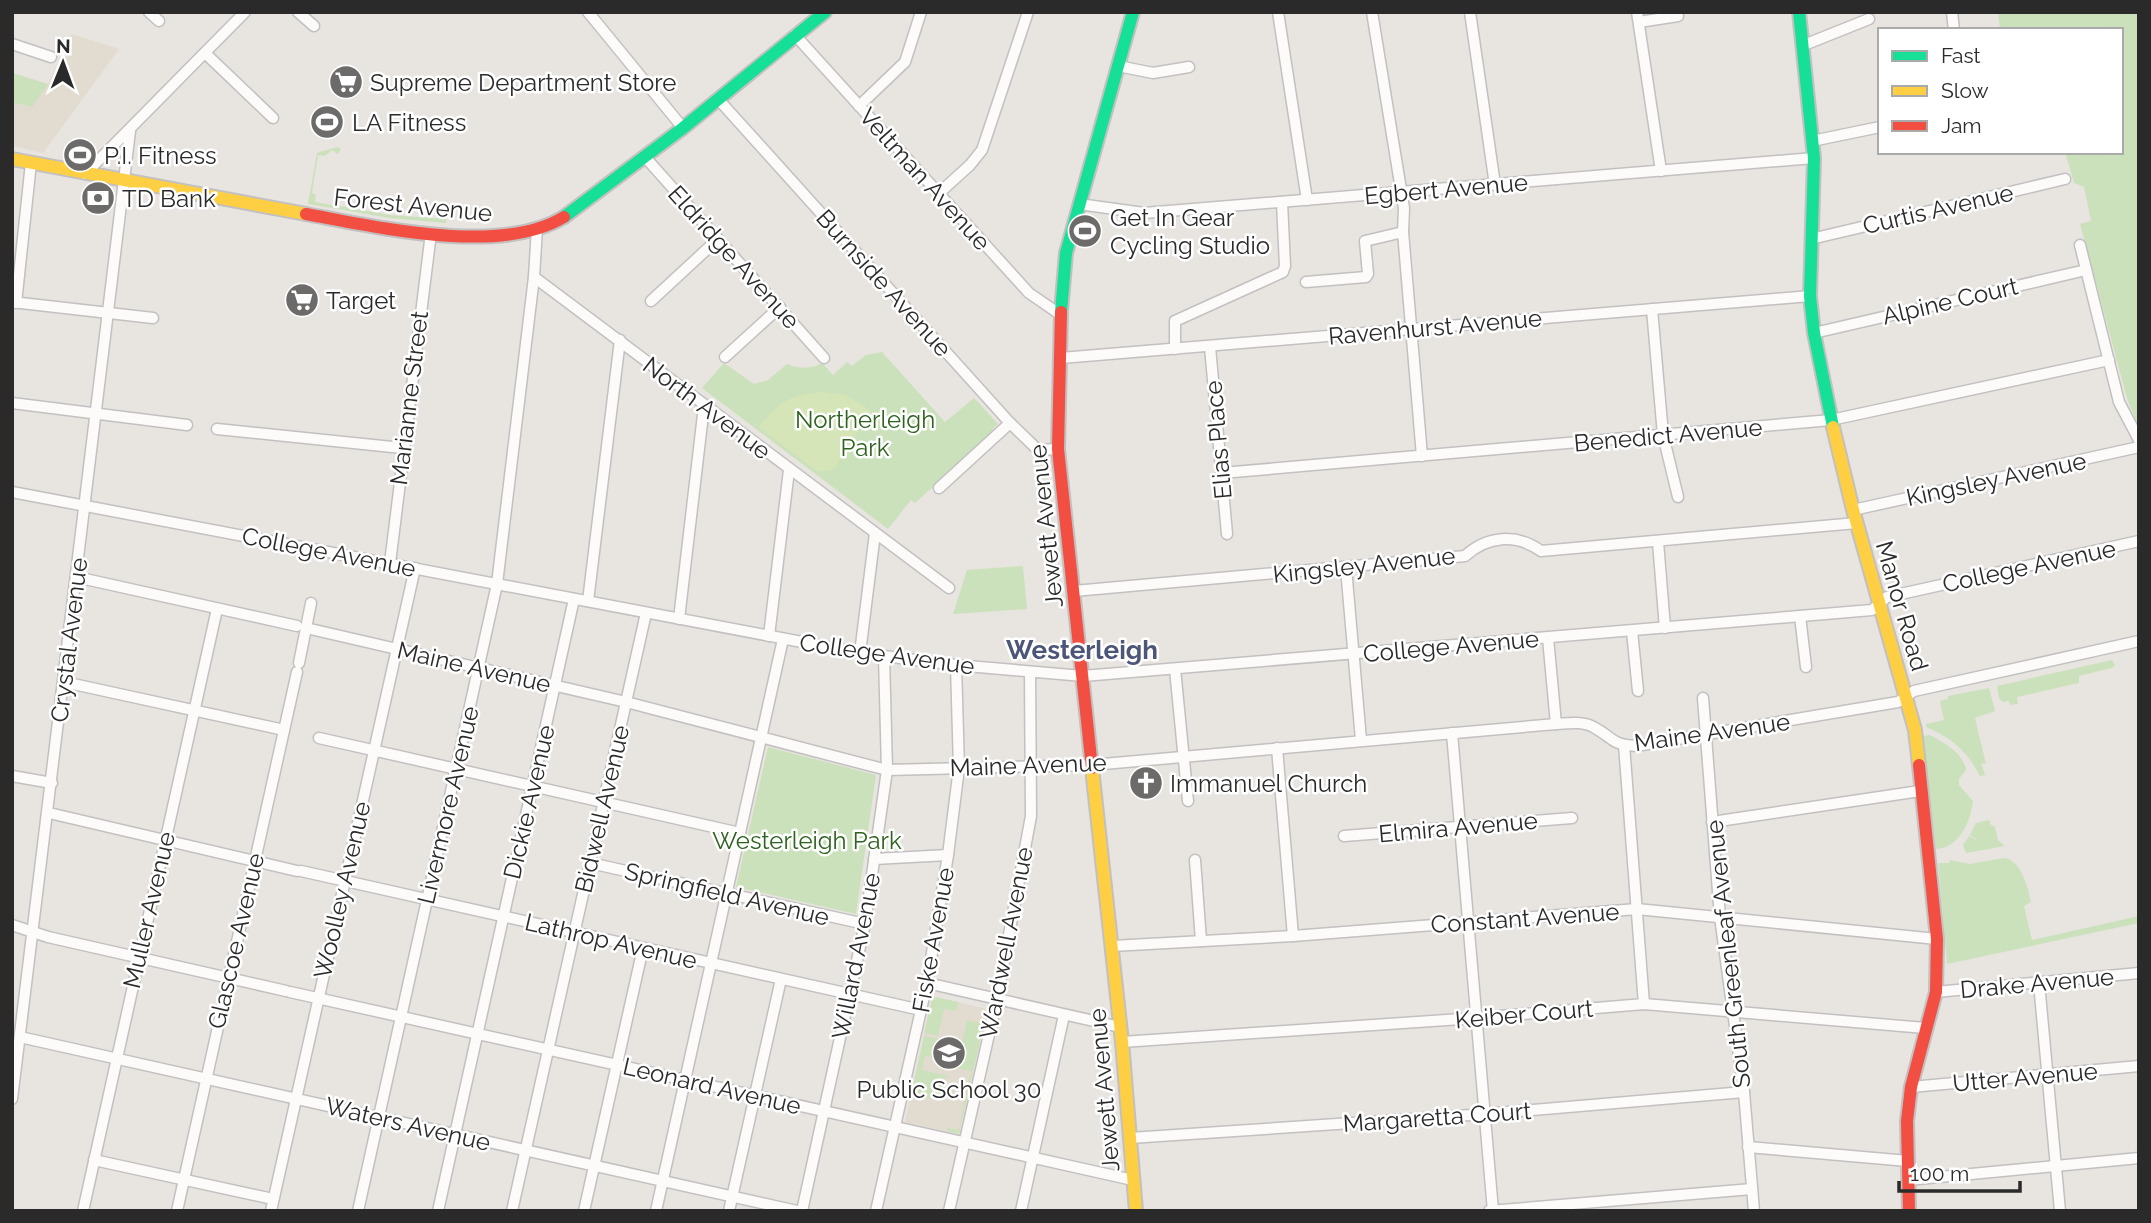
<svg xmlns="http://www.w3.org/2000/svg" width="2151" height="1223" font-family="Raleway,sans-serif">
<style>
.education{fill:#e2dbcf}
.green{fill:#cbe1bb}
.pitch{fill:#d5e5b8}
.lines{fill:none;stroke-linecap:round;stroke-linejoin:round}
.street-casing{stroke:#c2c0c1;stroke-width:13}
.fast-casing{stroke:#c2c0c1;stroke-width:16}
.slow-casing{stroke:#c2c0c1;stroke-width:16}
.jam-casing{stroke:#c2c0c1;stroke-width:16}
.street{stroke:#fcfbfa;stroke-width:10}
.fast{stroke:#16e098;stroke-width:12}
.slow{stroke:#ffcf43;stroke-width:12}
.jam{stroke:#f24e42;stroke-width:12}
.labels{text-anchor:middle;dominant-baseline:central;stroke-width:5;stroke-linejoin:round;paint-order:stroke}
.poi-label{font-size:24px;fill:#2a2a2a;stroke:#fff;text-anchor:start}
.street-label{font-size:24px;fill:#2a2a2a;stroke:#fff}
.park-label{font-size:24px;fill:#2d631e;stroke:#fff}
.neighbourhood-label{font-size:26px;font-weight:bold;fill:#4d5578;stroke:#fff}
</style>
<rect width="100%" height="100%" fill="#e8e4e0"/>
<g class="education">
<polygon points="72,34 119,49 43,153 12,146 12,73 48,84"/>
<polygon points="935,997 987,1009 959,1134 905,1122 932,998"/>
</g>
<g class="green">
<polygon points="1998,12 2139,12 2139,429 2127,398 2080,224 2091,221 2084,187 2074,183 2065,152 2121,152 2121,30 2000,30"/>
<polygon points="12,73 48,84 32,107 12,102"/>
<polygon points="337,147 341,149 338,154 332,150 325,156 318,155 312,193 316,195 315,202 338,206 339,209 340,206 390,215 446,219 446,223 390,218 308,204 317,153"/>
<path d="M882,352L945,422L974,398L998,424L992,430L993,432L915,503L911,500L888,529L702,388L724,363L754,384L768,380L787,364C796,369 813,369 822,363L833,375L847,362L852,366L866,355Z"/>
<polygon points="1023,566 1027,609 953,614 967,570"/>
<polygon points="2112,660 2115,665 2112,668 2079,676 2079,683 2017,697 2018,704 2010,705 2009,701 2003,702 1999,698 1997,686"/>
<path d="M1989,688L1995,711L1975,718L1986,764L1981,763L1985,775L1980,776C1967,751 1952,738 1926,727V724L1944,720L1940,701L1948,699V696Z"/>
<path d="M1929,735C1943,741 1964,754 1966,770L1959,779V785L1973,801C1971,821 1959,848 1936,849L1923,736Z"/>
<polygon points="768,747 876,775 856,914 736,887"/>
<polygon points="1989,820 1991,825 1995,827 1998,840 2005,846 1966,853 1963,845 1969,836 1980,842 1970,835 1976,823"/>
<path d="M2004,858C2021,860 2028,887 2031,902L2024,906L2032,940L2139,916V923L1947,964L1938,863H1949L1950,860L1970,864Z"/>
<polygon points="935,997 958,1002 956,1011 944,1009 938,1036 924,1033 932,999"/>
<polygon points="967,1020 984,1024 959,1134 947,1131 947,1128 959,1130 968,1081 972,1071 949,1067 950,1063 957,1064"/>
<polygon points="924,1036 942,1040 938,1058 925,1056 922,1070 948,1076 944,1079 947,1081 943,1090 942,1101 922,1096 923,1093 912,1091"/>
</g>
<path class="pitch" d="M822,392L846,395L871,411L834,469L818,472L759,427C782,400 786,397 822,392Z"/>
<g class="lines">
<g class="street-casing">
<g id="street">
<polyline points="149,12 159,21"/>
<polyline points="298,12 314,26"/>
<polyline points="588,12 683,128"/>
<polyline points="1278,12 1307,200"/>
<polyline points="1372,12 1404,208 1403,232 1422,456"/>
<polyline points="1470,12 1495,185"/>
<polyline points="1637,12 1661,171"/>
<polyline points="1952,12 1954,30"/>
<polyline points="1639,22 1678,16"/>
<polyline points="795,35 1029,293 1061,315"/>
<polyline points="12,44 51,57"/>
<polyline points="1804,45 1869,19"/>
<polyline points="206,54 273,118"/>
<polyline points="1118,66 1153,73 1189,67"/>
<polyline points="718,99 1010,423 1038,450 1058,449"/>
<polyline points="859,106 905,62 921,12"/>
<polyline points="1812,141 1880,127"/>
<polyline points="645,157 824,358"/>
<polyline points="85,174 245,12"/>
<polyline points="938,194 970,165 982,150 1028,12"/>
<polyline points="1079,204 1144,213 1814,158"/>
<polyline points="1811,239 2065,179"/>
<polyline points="2080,245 2119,402 2139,440"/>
<polyline points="534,277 949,588"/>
<polyline points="1306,282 1366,277 1368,274 1365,241 1403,232"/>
<polyline points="651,301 718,239"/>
<polyline points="12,302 153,318"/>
<polyline points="16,303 31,163"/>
<polyline points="1652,309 1663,435 1678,497"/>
<polyline points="1814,333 2086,270"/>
<polyline points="1210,347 1227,534"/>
<polyline points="1175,349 1175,321 1283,272 1285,266 1282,202"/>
<polyline points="725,357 780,307"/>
<polyline points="1061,358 1810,296"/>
<polyline points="12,403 187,425"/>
<polyline points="217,429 402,448"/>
<polyline points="1222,473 1831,420 2109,360"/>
<polyline points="939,488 1010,423"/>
<polyline points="12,492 860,653 956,665 1083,676 1872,610 1887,597 2139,541"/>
<polyline points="1853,510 2139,447"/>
<polyline points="1658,542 1665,628"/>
<polyline points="390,563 431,233"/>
<polyline points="1346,568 1361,740"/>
<polyline points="76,577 297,626"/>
<path d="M1074,591L1465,556C1487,536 1516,533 1541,551L1857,523"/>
<polyline points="588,601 620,340"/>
<polyline points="1800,616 1806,667"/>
<polyline points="679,619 704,406"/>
<path d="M306,628L626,702L887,770L1092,765L1556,724C1569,723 1584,721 1595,728C1615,739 1610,744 1636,746L1898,702L1914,691L2139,641"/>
<polyline points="1632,631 1638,691"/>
<polyline points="769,636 789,470"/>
<polyline points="1548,638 1556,724"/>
<polyline points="860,653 875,533"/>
<polyline points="299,663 311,603"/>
<polyline points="1175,669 1188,801"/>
<polyline points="64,682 284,730"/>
<polyline points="1703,698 1720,917 1744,1092 1754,1211"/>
<polyline points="1452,733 1493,1211"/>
<polyline points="319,738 740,833"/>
<polyline points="1624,745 1644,1004"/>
<polyline points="1277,748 1293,936"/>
<polyline points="12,776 52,783"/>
<polyline points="49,813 297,871"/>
<polyline points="1712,822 1920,791"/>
<polyline points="1344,836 1572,818"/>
<polyline points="874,859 948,855"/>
<polyline points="1195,860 1201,941"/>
<polyline points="590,863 865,924"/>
<polyline points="301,871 921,1010"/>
<polyline points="12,925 48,937 286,991"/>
<polyline points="1112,946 1293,936 1637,909 1937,939"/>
<polyline points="927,983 1120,1027"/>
<polyline points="2039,983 2060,1211"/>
<polyline points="290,992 1133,1180"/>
<polyline points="1936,992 2139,973"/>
<polyline points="20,1037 797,1211"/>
<polyline points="1122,1042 1476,1018 1644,1004 1925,1028"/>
<polyline points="1911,1087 2139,1066"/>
<polyline points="12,1099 130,131"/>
<polyline points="1130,1138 1485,1114 1744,1092"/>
<polyline points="1748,1147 1908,1161"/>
<polyline points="94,1160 273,1199"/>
<polyline points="1908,1180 2139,1158"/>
<polyline points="83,1211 217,609"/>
<polyline points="177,1211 297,672"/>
<polyline points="271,1211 415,568"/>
<polyline points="358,1211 497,584 534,277 537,228"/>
<polyline points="438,1211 574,599"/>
<polyline points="512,1211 646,613"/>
<polyline points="584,1211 643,948"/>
<polyline points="656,1211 783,639"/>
<polyline points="729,1211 781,979"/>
<polyline points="802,1211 865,924 887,770 884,657"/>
<polyline points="876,1211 927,983 948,855 959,768 956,665"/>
<polyline points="949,1211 997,999 1031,816 1030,672"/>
<polyline points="1021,1211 1064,1015"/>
<polyline points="1489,1211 1752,1189"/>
</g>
</g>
<g class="fast-casing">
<g id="fast">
<polyline points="1799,12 1814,158 1810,296 1814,333 1833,427"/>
<polyline points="564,217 683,128 825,12"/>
<polyline points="1061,312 1066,253 1133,12"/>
</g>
</g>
<g class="slow-casing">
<g id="slow">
<polyline points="12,159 306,214"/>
<polyline points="1833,427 1853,510 1915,730 1919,765"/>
<polyline points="1092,768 1122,1042 1136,1211"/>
</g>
</g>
<g class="jam-casing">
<g id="jam">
<path d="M306,214C377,227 500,256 564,217"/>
<polyline points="1061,312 1058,449 1092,768"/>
<polyline points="1909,1211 1907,1121 1911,1087 1936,992 1937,939 1919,765"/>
</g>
</g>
<use href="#street" class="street"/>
<use href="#fast" class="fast"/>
<use href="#slow" class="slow"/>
<use href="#jam" class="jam"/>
</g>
<defs>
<g id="supermarket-disc" transform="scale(1.75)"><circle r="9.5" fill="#6c6b6a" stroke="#fff"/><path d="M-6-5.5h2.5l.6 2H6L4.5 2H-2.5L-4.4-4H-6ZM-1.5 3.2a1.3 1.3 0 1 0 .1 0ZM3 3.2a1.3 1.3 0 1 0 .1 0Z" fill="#fff"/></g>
<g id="stadium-disc" transform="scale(1.75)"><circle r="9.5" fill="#6c6b6a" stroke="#fff"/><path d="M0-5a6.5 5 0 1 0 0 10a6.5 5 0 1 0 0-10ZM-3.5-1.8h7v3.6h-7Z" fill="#fff"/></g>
<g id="bank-disc" transform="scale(1.75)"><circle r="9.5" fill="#6c6b6a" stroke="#fff"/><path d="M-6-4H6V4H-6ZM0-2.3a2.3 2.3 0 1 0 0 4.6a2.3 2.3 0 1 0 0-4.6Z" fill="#fff"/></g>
<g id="church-disc" transform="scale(1.75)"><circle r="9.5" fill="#6c6b6a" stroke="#fff"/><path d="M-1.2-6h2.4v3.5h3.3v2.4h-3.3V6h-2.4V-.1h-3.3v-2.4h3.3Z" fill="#fff"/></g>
<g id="school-disc" transform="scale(1.75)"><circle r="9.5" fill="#6c6b6a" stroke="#fff"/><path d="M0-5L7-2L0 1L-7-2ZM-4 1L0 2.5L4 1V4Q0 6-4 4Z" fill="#fff"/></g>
</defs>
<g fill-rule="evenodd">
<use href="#supermarket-disc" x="346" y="82"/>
<use href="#stadium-disc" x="327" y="122"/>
<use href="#stadium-disc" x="80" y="155"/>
<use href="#bank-disc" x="98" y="198"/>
<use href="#stadium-disc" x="1085" y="231"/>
<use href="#supermarket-disc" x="302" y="300"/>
<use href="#church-disc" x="1146" y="783"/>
<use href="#school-disc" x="949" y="1053"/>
</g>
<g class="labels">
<g class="poi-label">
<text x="370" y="82">Supreme Department Store</text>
<text x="352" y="122">LA Fitness</text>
<text x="104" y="155">P.I. Fitness</text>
<text x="122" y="198">TD Bank</text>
<text x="1110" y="217">Get In Gear<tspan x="1110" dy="28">Cycling Studio</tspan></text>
<text x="326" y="300">Target</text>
<text x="1170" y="783">Immanuel Church</text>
<text x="949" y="1089" text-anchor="middle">Public School 30</text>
</g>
<g class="street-label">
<text transform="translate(925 179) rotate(48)">Veltman Avenue</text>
<text transform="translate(1446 189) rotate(-5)">Egbert Avenue</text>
<text transform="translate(413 205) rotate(6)">Forest Avenue</text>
<text transform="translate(1938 209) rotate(-13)">Curtis Avenue</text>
<text transform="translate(734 257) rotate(48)">Eldridge Avenue</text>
<text transform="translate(884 283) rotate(48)">Burnside Avenue</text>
<text transform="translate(1950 301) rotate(-13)">Alpine Court</text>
<text transform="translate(1435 327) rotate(-5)">Ravenhurst Avenue</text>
<text transform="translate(409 398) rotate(-83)">Marianne Street</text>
<text transform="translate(707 408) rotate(37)">North Avenue</text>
<text transform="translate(1668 435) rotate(-5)">Benedict Avenue</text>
<text transform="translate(1218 440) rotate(-95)">Elias Place</text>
<text transform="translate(1996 479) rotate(-12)">Kingsley Avenue</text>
<text transform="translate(1046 526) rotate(-96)">Jewett Avenue</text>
<text transform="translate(329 552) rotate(11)">College Avenue</text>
<text transform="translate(1364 565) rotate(-6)">Kingsley Avenue</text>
<text transform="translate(2029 566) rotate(-12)">College Avenue</text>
<text transform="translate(1902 606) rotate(74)">Manor Road</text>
<text transform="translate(69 640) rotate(-83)">Crystal Avenue</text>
<text transform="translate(1451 646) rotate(-5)">College Avenue</text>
<text transform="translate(887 654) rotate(8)">College Avenue</text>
<text transform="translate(474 667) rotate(13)">Maine Avenue</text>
<text transform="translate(1712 732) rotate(-8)">Maine Avenue</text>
<text transform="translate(1028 765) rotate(-2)">Maine Avenue</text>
<text transform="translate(529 802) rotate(-77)">Dickie Avenue</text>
<text transform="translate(448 805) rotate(-77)">Livermore Avenue</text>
<text transform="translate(602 809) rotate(-77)">Bidwell Avenue</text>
<text transform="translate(1458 827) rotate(-5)">Elmira Avenue</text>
<text transform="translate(342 890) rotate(-77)">Woolley Avenue</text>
<text transform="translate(727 894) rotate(13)">Springfield Avenue</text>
<text transform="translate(149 910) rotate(-77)">Muller Avenue</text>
<text transform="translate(1525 918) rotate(-4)">Constant Avenue</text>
<text transform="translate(933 940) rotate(-80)">Fiske Avenue</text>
<text transform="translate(236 941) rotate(-77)">Glascoe Avenue</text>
<text transform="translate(611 941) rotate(13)">Lathrop Avenue</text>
<text transform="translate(1006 943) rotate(-79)">Wardwell Avenue</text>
<text transform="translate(1728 954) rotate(-96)">South Greenleaf Avenue</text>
<text transform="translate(856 956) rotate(-79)">Willard Avenue</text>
<text transform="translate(2037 983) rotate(-5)">Drake Avenue</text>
<text transform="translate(1524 1014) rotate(-5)">Keiber Court</text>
<text transform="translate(2025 1077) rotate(-5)">Utter Avenue</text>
<text transform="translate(712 1086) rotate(13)">Leonard Avenue</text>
<text transform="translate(1104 1090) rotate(-95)">Jewett Avenue</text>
<text transform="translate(1437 1117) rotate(-4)">Margaretta Court</text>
<text transform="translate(408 1124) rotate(13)">Waters Avenue</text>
</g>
<g class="park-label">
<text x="865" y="419">Northerleigh<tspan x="865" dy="28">Park</tspan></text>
<text x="807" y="840">Westerleigh Park</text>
</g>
<g class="neighbourhood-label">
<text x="1082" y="650">Westerleigh</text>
</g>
</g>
<rect width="2151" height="1223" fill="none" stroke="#2a2a2a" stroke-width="28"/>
<rect x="1878" y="28" width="245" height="126" fill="#ffffff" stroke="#aaaaaa" stroke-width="2"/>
<rect x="1892" y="51" width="35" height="10" fill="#16e098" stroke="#aaaaaa" stroke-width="2"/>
<text x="1941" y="63" font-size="21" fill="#2a2a2a">Fast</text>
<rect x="1892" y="86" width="35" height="10" fill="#ffcf43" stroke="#aaaaaa" stroke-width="2"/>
<text x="1941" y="98" font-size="21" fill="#2a2a2a">Slow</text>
<rect x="1892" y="121" width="35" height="10" fill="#f24e42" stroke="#aaaaaa" stroke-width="2"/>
<text x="1941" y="133" font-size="21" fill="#2a2a2a">Jam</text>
<g transform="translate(63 63) rotate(1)" stroke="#ffffff" stroke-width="5" paint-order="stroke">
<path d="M0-5L12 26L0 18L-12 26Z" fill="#2a2a2a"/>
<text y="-10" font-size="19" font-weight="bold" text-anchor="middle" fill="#2a2a2a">N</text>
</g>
<path d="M1899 1181v10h121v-10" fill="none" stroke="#2a2a2a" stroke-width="3.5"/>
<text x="1910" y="1181" font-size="21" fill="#2a2a2a" stroke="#ffffff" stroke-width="5" paint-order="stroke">100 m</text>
</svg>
